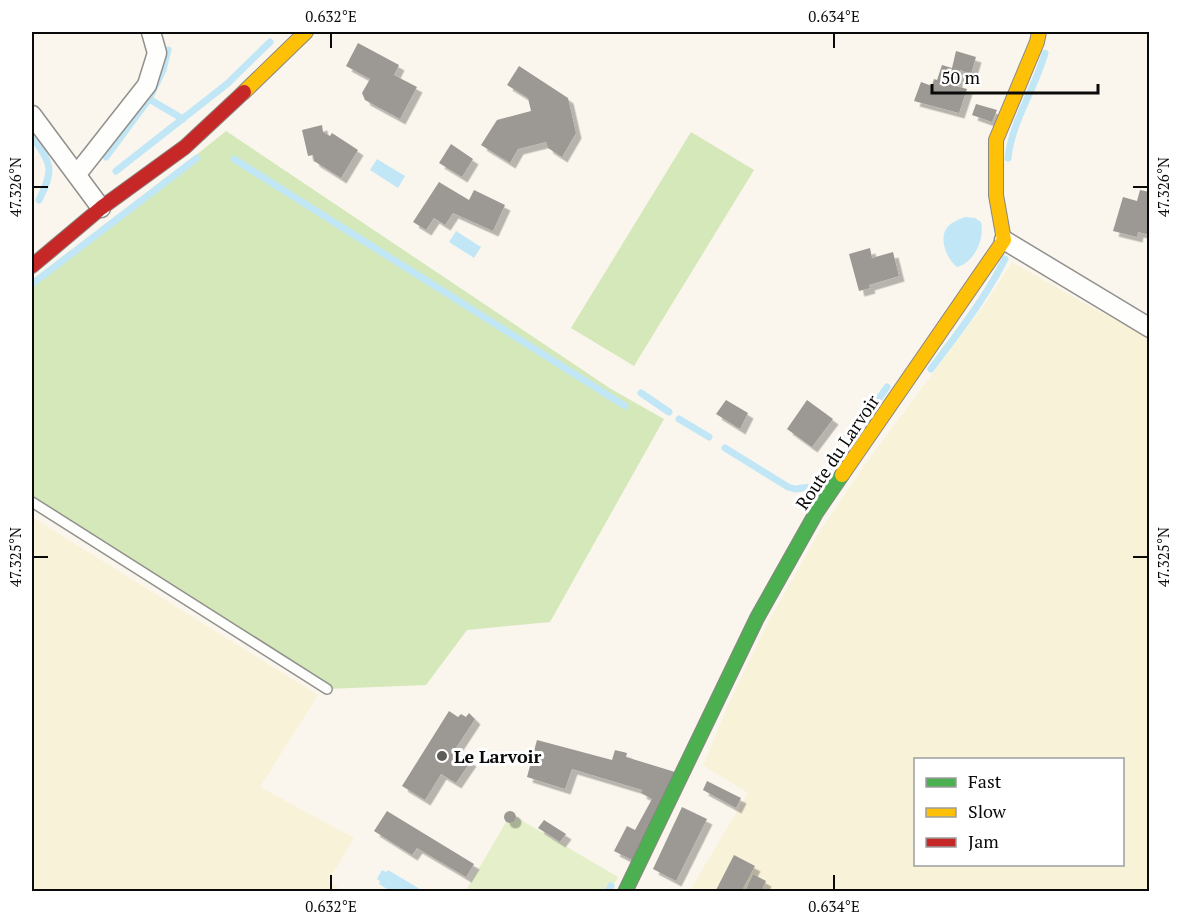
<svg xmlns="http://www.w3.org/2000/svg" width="1181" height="923" font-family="'PT Serif',serif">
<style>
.farmland{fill:#f8f2d8;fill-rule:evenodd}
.green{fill:#e5f0cb}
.forest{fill:#d5e8b9}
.water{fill:#c1e7f6}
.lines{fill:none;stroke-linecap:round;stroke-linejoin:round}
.stream{stroke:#c1e7f6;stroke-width:7}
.building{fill:#9c9894;filter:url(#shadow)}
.lane-casing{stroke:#92908c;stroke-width:12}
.street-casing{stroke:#92908c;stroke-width:21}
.fast-casing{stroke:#898783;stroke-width:16}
.slow-casing{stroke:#898783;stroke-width:16}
.jam-casing{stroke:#898783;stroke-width:16}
.lane{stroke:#fefefc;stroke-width:9}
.street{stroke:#fefefc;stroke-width:18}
.fast{stroke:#4caf50;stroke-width:14}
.slow{stroke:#ffc107;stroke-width:14}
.jam{stroke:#c62828;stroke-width:14}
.ticks{fill:none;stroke:#0a0a0a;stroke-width:2}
.poi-dot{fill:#5e5d59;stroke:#fff;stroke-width:2}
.labels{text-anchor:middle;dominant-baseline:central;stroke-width:6;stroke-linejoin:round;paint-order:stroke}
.street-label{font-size:18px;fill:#0a0a0a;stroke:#fff}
.poi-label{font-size:18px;font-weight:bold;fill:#0a0a0a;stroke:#fff;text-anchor:start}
.neatline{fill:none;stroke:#0a0a0a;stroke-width:2}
.ticks-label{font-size:15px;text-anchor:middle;fill:#0a0a0a}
</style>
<defs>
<filter id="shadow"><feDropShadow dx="5.5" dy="5.5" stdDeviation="0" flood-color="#0004"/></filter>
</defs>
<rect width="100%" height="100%" fill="#faf6ed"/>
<g class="farmland">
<path d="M1012,262L1102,313L1149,337V891L689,892L748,793L703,765L729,703L768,622L820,531L866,463L987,301ZM916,760H1122V864H916Z"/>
<polygon points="32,517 318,695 260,787 354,838 328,881 344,891 32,891"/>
</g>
<polygon class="green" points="516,817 618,877 610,891 465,892 506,822 512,822"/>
<g class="forest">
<polygon points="226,131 611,389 664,419 550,622 467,630 426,685 327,689 32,502 32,284 117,219"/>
<polygon points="691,132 754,170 634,366 571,328"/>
</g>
<g class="water">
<polygon points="377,159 405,176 398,188 370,170"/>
<path d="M965,217L975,218L981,222C985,239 974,263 957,267C948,260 940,243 945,231C949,223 957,220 965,217Z"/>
<polygon points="456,231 481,247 474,258 449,242"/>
<polygon points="382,870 386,872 388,870 420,889 419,891 390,891 379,884 380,881 377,879"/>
</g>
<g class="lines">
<g class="stream">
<polyline points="168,50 163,70 149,99 183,119"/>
<path d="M32,136C51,164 55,168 39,200"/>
<polyline points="106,157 149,99"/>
<path d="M1008,158C1012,121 1035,89 1045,53"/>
<polyline points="234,159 625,406"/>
<polyline points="116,171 227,84 270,42"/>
<polyline points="32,284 197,158"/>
<path d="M931,369C957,334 985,299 1005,259"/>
<polyline points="641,393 669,412"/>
<polyline points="679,419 709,437"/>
<polyline points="849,441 887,387"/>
<polyline points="725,448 788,487 795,489 819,486 829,471"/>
<polyline points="608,892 611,886"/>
</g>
</g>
<g class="building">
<polygon points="358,43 399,65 394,75 417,87 400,119 365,100 362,93 370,79 346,66"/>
<polygon points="956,51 976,57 971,74 960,70 956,86 967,89 959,113 914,101 921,82 932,86 934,79 937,80 942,65 952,68"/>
<polygon points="519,66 568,98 576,133 562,157 548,148 546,142 518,149 510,163 481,145 497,120 531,111 528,98 507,85"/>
<polygon points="976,104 997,110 992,122 972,115"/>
<polygon points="322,125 323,132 330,136 332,133 358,150 341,178 314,161 313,155 308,156 302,130"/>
<polygon points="451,144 473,159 462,177 439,163"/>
<polygon points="439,182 469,200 474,190 505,205 493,231 453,213 445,225 434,218 426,230 413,222"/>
<polygon points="1140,190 1150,192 1150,235 1138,232 1137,237 1113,231 1123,197 1137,201"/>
<polygon points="870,248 872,258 893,252 899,276 869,285 870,288 859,291 849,254"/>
<polygon points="726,400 748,413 740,429 716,414"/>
<polygon points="807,400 833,419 812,447 787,429"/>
<polygon points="449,711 458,717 461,714 466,717 469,713 475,719 454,751 471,761 456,783 441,774 425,800 402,786"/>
<polygon points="537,740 612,760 615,750 627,753 626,757 675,772 632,860 614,851 627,826 635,830 652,799 641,793 642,790 572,769 565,789 527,777"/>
<polygon points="707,781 741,798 736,808 703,790"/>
<polygon points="682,807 707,819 676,881 653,869"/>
<circle cx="510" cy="817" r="6"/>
<polygon points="387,811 474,864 466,877 417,848 412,855 374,831"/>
<polygon points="544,820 566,834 560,842 538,828"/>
<polygon points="734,855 755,866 741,892 715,892"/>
<polygon points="753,874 766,881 761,892 745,892"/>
</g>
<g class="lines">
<g class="lane-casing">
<polyline id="lane" points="32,502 327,689"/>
</g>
<g class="street-casing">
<g id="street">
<polyline points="32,115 101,208"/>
<polyline points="77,174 147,85 157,53 151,32"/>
<polyline points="1004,240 1150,328"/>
</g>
</g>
<g class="fast-casing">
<polyline id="fast" points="625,892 757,618 816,513 842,475"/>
</g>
<g class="slow-casing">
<g id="slow">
<polyline points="244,92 306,32"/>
<polyline points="842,475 1004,240 996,195 996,140 1037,42 1039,32"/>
</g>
</g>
<g class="jam-casing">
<polyline id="jam" points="32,266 101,208 185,147 244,92"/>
</g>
<use href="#lane" class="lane"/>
<use href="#street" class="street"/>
<use href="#fast" class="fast"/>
<use href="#slow" class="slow"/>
<use href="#jam" class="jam"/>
</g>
<path class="ticks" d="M331,33V48M834,33V48M33,187H48M1133,187H1148M33,557H48M1133,557H1148M331,875V890M834,875V890"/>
<circle class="poi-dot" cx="442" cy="756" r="6"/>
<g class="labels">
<g class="street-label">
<text transform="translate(837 452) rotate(-56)">Route du Larvoir</text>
</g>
<g class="poi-label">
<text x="454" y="756">Le Larvoir</text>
</g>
</g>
<rect width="1181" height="923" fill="none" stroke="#ffffff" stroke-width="66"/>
<rect x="914" y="758" width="210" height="108" fill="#ffffff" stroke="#9d9d9d" stroke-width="1.5"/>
<rect x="926" y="778" width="30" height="9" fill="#4caf50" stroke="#9d9d9d" stroke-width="1.5"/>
<text x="968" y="788" font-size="18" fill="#0a0a0a">Fast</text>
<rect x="926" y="808" width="30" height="9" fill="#ffc107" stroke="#9d9d9d" stroke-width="1.5"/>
<text x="968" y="818" font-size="18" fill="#0a0a0a">Slow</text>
<rect x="926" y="838" width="30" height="9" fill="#c62828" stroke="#9d9d9d" stroke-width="1.5"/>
<text x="968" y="848" font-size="18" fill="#0a0a0a">Jam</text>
<path d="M932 84v9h166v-9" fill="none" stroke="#0a0a0a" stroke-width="3"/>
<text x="941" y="84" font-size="18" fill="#0a0a0a" stroke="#ffffff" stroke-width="4.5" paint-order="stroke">50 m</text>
<rect x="33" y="33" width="1115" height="857" class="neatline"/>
<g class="ticks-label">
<text x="331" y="22">0.632°E</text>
<text x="834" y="22">0.634°E</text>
<text transform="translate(16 187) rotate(-90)" y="5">47.326°N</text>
<text transform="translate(1164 187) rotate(-90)" y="5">47.326°N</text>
<text transform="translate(16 557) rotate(-90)" y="5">47.325°N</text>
<text transform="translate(1164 557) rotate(-90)" y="5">47.325°N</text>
<text x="331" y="912">0.632°E</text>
<text x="834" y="912">0.634°E</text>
</g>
</svg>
